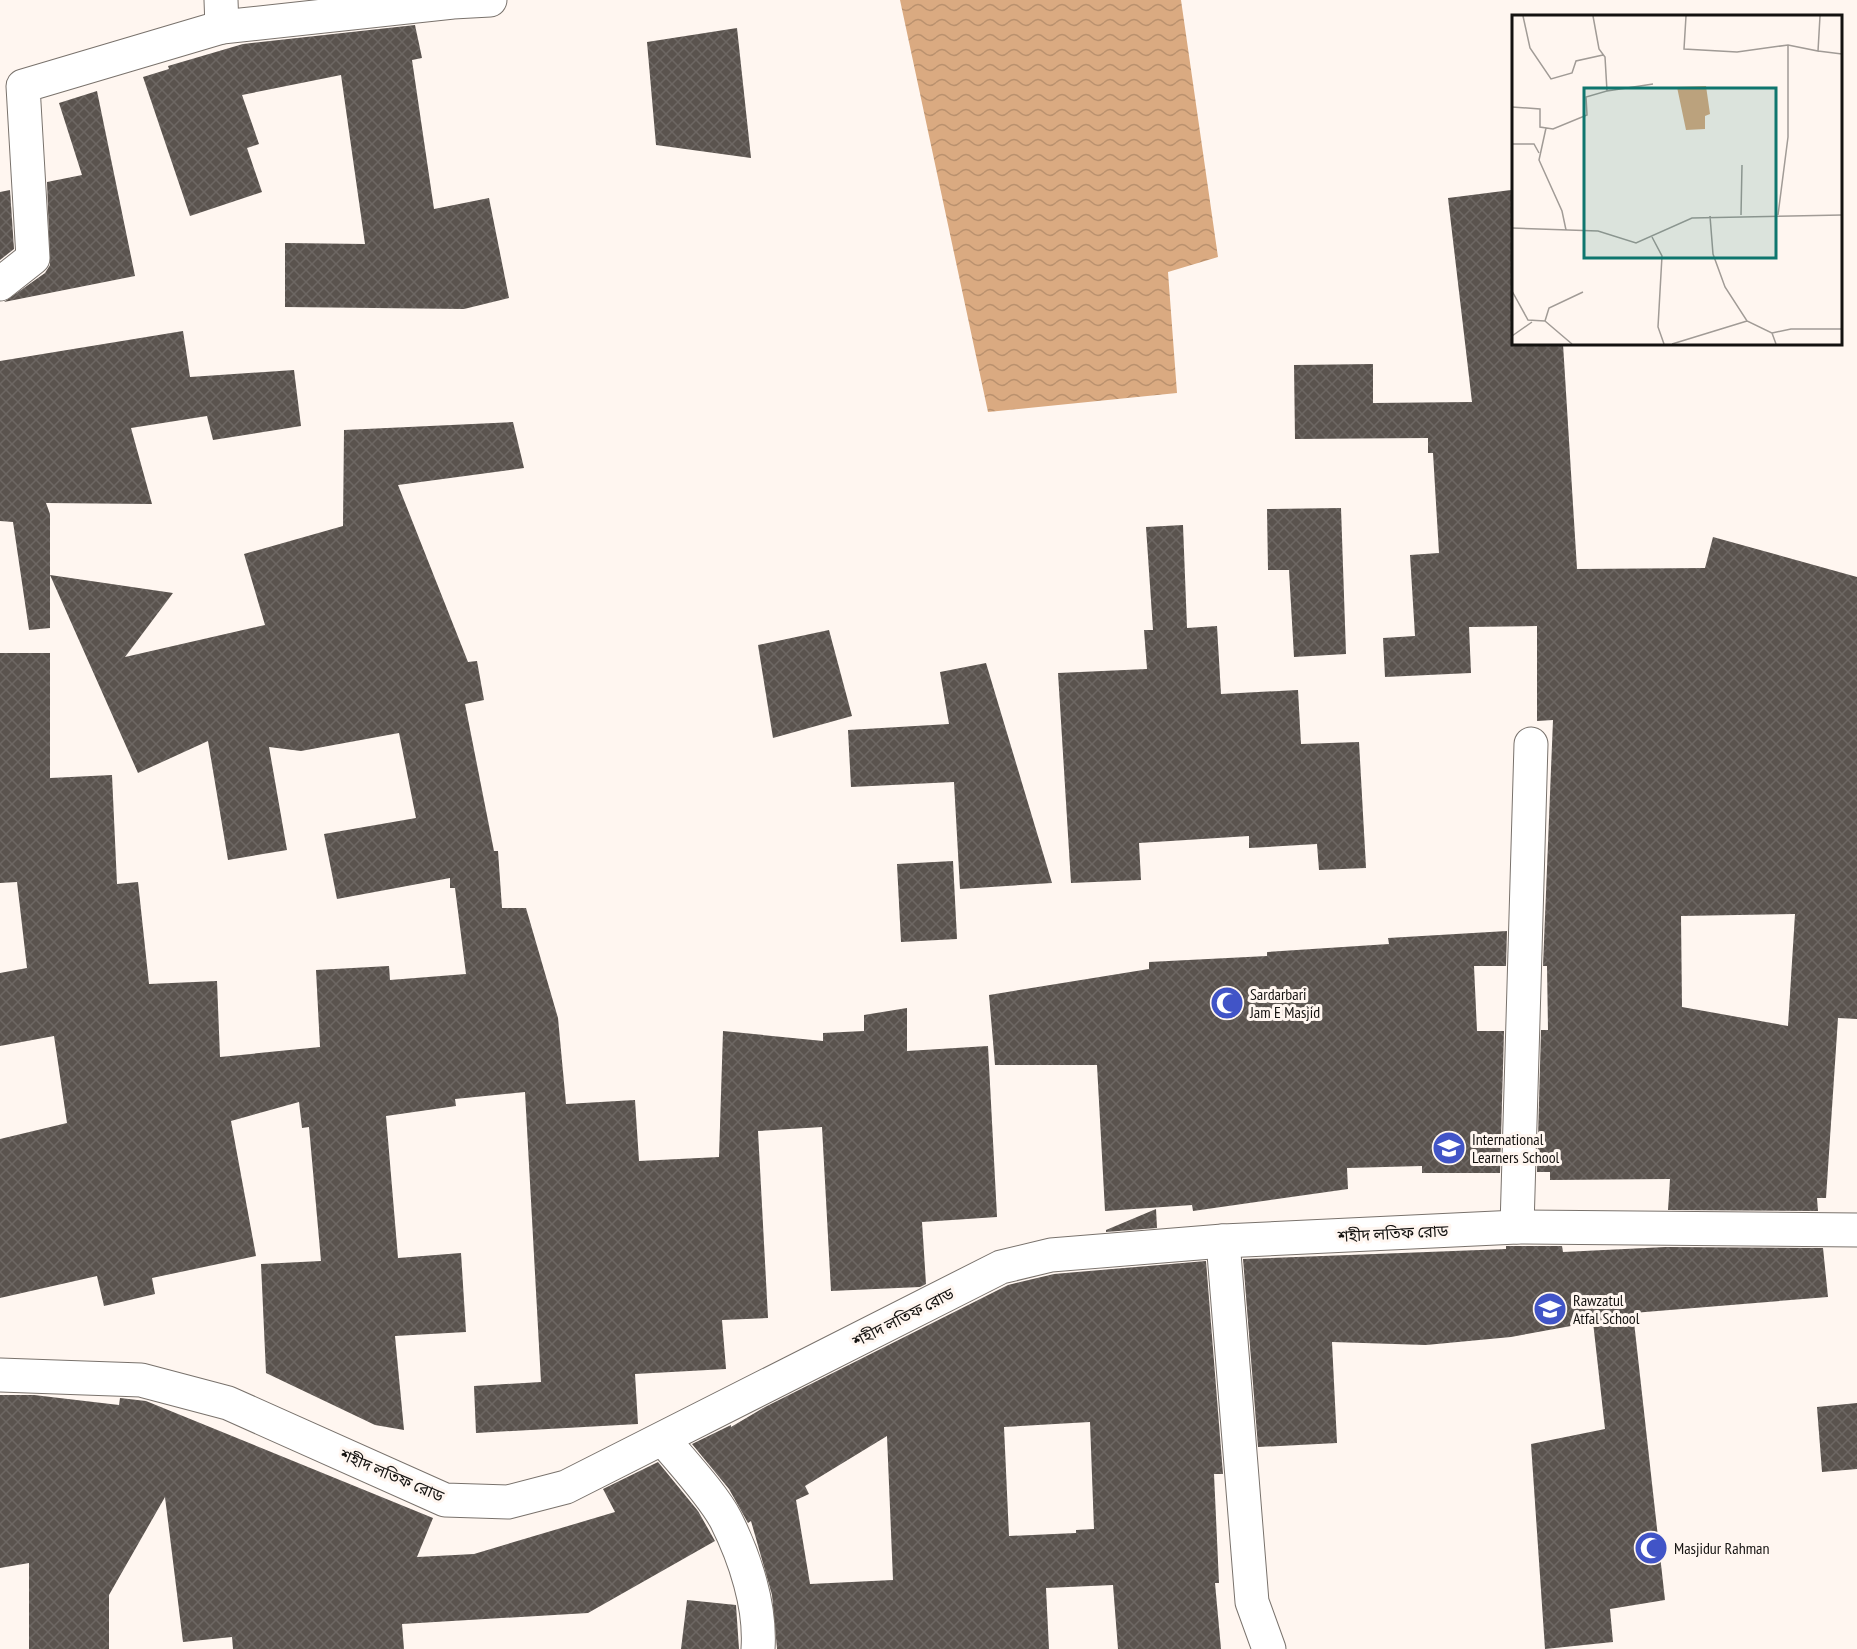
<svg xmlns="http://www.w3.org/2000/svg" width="1857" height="1649" font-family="'PT Sans Narrow','Noto Sans Bengali',sans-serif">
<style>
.water{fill:url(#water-waves)}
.building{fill:url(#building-cross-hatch);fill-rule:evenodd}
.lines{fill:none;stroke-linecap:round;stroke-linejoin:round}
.street-casing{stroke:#79726c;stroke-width:35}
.secondary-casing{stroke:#79726c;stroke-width:35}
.street{stroke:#fff;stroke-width:33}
.secondary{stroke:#fff;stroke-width:33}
.labels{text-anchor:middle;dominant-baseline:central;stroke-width:6;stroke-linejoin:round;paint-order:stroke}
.poi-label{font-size:16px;fill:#141210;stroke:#fff6f0;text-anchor:start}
.street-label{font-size:16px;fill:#141210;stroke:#fff6f0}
.inset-road{fill:none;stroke:#a19b96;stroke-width:1.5}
.view{fill:#0f766e;fill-opacity:0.15;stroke:#0f766e;stroke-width:3}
.inset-edge{fill:none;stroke:#141210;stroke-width:3}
</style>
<defs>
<pattern id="water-waves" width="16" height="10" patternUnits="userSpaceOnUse" patternTransform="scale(1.5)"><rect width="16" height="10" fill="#daaa81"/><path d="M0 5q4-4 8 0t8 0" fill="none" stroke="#ba916e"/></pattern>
<pattern id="building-cross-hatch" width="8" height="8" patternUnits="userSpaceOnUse" patternTransform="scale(1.5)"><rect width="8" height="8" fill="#5a534e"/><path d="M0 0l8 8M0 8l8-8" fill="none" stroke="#6d6763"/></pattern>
</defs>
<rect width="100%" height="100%" fill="#fff6f0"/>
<polygon class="water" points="900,0 1181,0 1218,257 1168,272 1177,393 988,412"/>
<g class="building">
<polygon points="415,25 422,58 412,60 434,209 489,198 509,298 464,309 285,307 285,243 365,244 341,75 242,95 259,144 247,148 262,192 190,216 143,77 169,69 168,66 243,44"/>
<polygon points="737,28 751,158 656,145 647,42"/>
<polygon points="97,91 135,276 4,302 45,273 50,265 47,182 82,175 59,103"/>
<polygon points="10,190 14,249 0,260 0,192"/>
<path d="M1511,190L1514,344H1563L1577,569L1705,568L1713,537L1857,577V1019L1838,1018L1826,1198H1817L1818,1211L1668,1210L1670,1179L1550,1180V1172H1537L1541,1030H1548L1547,966H1543L1553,720L1537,721V626L1469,627L1471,673L1385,677L1383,638L1415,636L1410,555L1439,553L1433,453H1428V438L1295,439L1294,365L1373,364V403L1472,402L1448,198ZM1795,914L1788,1026L1682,1007L1681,916Z"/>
<polygon points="183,331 190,377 294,370 301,426 213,440 207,416 131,428 152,504 46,503 50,514 50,575 173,593 125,657 265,625 244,554 343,526 344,430 513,422 524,468 398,485 468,662 477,661 484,700 465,704 494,851 498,851 502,908 526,908 558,1018 566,1104 635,1100 639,1161 719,1157 723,1031 823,1041 823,1033 864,1031 864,1015 907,1008 907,1051 988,1046 997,1217 922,1222 926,1284 920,1287 831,1291 822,1127 758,1131 768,1318 722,1320 726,1369 635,1374 638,1424 476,1433 474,1386 541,1382 525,1092 455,1099 456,1106 386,1116 398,1258 461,1253 466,1332 395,1336 404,1430 375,1425 266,1373 261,1264 321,1261 309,1127 302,1128 299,1102 231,1121 256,1256 152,1278 155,1294 104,1306 97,1276 0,1298 0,1139 67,1123 54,1036 0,1046 0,973 27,968 17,882 0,883 0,653 50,653 50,778 112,775 117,884 138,882 149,984 217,981 220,1057 320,1047 316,970 389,966 390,980 466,974 455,888 450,888 450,878 337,899 324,834 416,818 399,733 301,751 269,747 287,850 228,860 208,741 138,773 50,575 50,628 29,630 13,522 0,521 0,361"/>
<polygon points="1341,508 1346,654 1294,657 1289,570 1268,570 1267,509"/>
<polygon points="1183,525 1187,628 1217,626 1221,694 1298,690 1301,744 1359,742 1366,868 1319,870 1317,844 1249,848 1249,836 1139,843 1141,880 1071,883 1058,673 1147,669 1144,630 1153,630 1146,527"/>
<polygon points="829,630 852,716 773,738 758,645"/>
<polygon points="986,663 1052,883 960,889 954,782 851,787 848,730 949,724 940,672"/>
<polygon points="953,861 957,939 901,942 897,864"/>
<polygon points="1507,931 1506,966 1474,966 1477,1031 1504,1031 1500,1173 1422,1173 1422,1166 1347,1168 1348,1189 1193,1211 1192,1205 1105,1211 1097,1065 995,1065 989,995 1149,969 1149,962 1267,956 1267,952 1389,944 1388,938"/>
<polygon points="1156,1209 1157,1228 1106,1232 1106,1230"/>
<polygon points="1506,1246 1562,1246 1563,1252 1666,1247 1823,1248 1828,1297 1633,1313 1665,1600 1610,1609 1613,1642 1545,1649 1531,1444 1605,1429 1593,1322 1511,1337 1426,1345 1332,1342 1337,1443 1258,1447 1243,1259 1506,1249"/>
<path d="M1206,1261L1223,1474H1214L1219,1583H1215L1221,1649H1118L1113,1585L1046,1588L1049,1649H777L772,1595L751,1521L748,1523L729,1489L692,1444L731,1425V1427L765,1407L1008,1285L1054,1274ZM1090,1422L1094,1529L1076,1530V1533L1009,1536L1004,1427ZM887,1436L893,1580L810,1584L796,1500L809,1494L805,1486Z"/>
<polygon points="0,1395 34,1395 119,1405 120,1398 146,1401 433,1518 417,1557 474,1554 615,1512 603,1489 658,1462 698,1511 715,1541 588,1613 402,1624 404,1649 233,1649 232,1637 183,1642 165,1497 109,1595 109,1649 29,1649 29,1563 0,1568"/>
<polygon points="1857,1403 1857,1469 1822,1472 1817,1407"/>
<polygon points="687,1600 736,1605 739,1649 681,1649"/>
</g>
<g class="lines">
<g class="street-casing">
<g id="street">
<polyline points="222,27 453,2 490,0"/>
<polyline points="0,284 33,258 23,86 222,27 221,0"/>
<polyline points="1517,1227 1531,744"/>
<polyline points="1223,1241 1252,1602 1269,1649"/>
<path d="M663,1439C682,1462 713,1495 726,1520C745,1558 761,1606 758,1649"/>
</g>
</g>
<g class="secondary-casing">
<polyline id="secondary" points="0,1375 141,1380 228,1403 445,1500 508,1502 566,1487 1001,1267 1051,1255 1223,1241 1517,1227 1857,1230"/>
</g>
<use href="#street" class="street"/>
<use href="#secondary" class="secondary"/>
</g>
<defs>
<g id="mosque-disc" transform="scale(1.725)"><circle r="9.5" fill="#4154c7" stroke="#fff6f0"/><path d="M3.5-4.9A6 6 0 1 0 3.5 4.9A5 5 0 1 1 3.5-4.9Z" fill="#fff"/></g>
<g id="school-disc" transform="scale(1.725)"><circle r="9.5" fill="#4154c7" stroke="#fff6f0"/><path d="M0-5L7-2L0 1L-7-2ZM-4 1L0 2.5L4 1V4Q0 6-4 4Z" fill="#fff"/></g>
</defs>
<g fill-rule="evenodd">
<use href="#mosque-disc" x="1227" y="1003"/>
<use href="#school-disc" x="1449" y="1148"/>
<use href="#school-disc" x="1550" y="1309"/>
<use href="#mosque-disc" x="1651" y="1548"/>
</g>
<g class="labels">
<g class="poi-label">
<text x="1250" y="994">Sardarbari<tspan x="1250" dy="18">Jam E Masjid</tspan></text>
<text x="1472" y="1139">International<tspan x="1472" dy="18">Learners School</tspan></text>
<text x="1573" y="1300">Rawzatul<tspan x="1573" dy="18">Atfal School</tspan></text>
<text x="1674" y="1548">Masjidur Rahman</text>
</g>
<g class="street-label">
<text transform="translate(1393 1233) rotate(-3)">শহীদ লতিফ রোড</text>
<text transform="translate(903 1317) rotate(-27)">শহীদ লতিফ রোড</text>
<text transform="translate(392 1475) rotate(23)">শহীদ লতিফ রোড</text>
</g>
</g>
<g transform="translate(1512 15)">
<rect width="330" height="330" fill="#fff6f0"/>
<path d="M194,71L198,99L193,101V114L174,115L165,72Z" fill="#daaa81"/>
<path class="inset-road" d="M11,1L18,33L39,64L60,58L64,46L91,40M174,1L172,34L225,37L276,30L306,36L308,1M306,36L330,39M95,76L141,69M0,92L28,94V112L41,114L75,100L74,82L95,76L93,42L87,34L81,1M34,113L27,145L50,196L54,215M0,129H22L27,138M229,200L230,150M266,200L276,122V30M198,201L201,239L213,272L235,306L260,318L264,329M0,213L86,216L124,228L180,203L330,200M140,222L150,241L146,312L152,329M0,276L16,305L33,306M33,306L37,293L71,277M33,306L60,329M260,318L279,314H330M0,321L20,307M160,329L235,306"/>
<path class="view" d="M72,73H264V243H72Z"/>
<rect width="330" height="330" class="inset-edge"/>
</g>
</svg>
